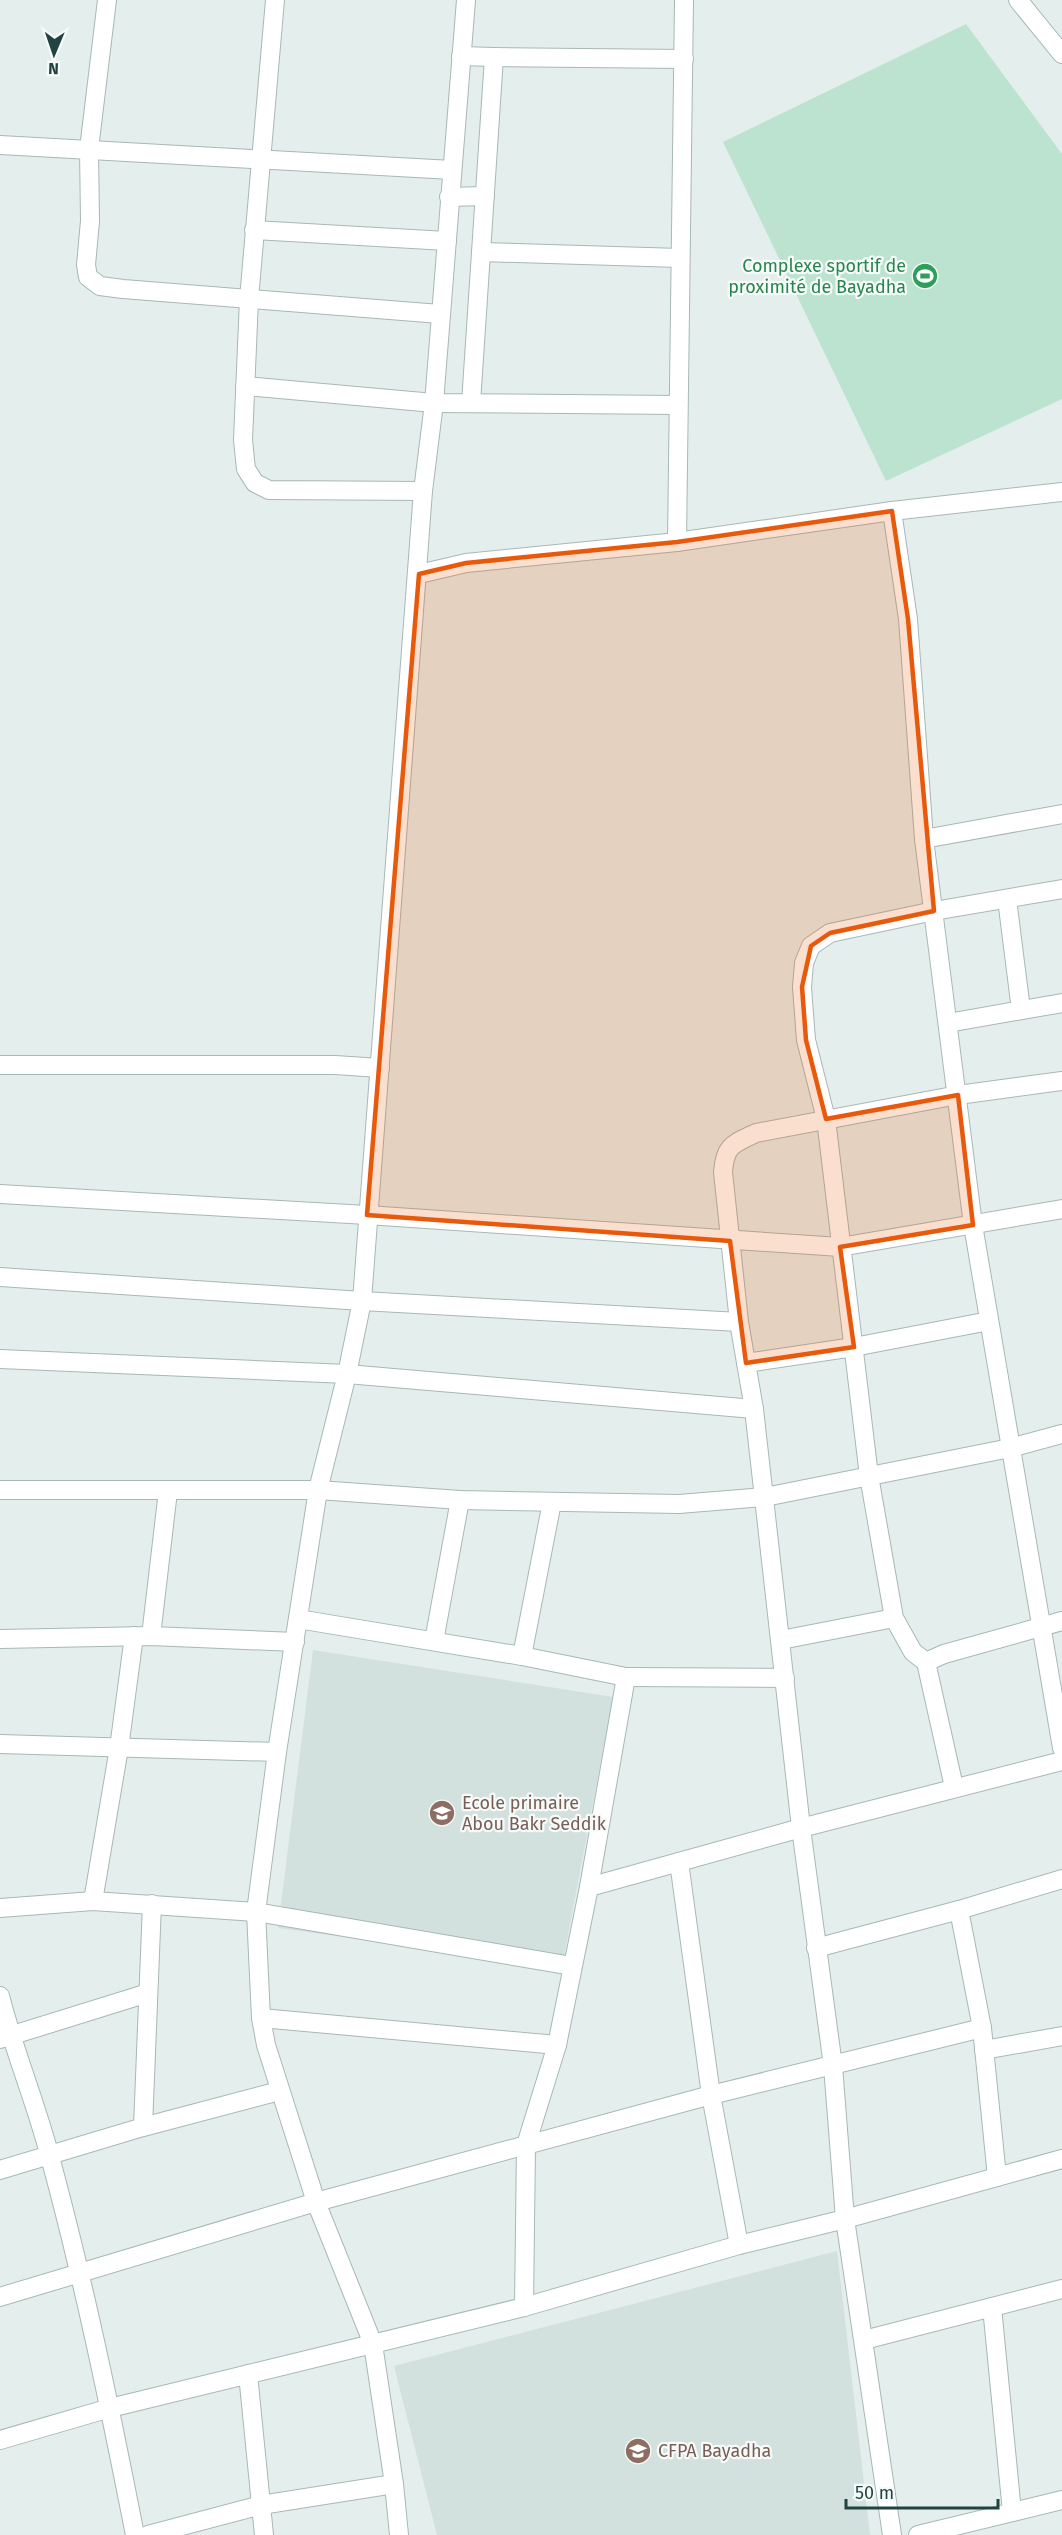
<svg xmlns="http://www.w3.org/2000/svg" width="1062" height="2535" font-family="'Fira Sans',sans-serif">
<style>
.built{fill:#d2e0de}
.green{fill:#bbe3cf}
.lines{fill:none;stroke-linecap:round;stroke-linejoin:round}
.minor-casing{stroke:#a6b8b7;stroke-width:20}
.minor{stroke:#fff;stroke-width:18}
.marked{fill:#e8590c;fill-opacity:0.2;stroke:#e8590c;stroke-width:4.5;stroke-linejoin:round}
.labels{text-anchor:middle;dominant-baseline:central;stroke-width:4.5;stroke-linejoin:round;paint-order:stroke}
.leisure-label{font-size:18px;fill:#27864d;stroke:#f6fbfa;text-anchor:end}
.education-label{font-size:18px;fill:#785e54;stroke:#f6fbfa;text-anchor:start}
</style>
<rect width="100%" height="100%" fill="#e4efed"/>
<g class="built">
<polygon points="313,1650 613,1697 562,1967 278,1928"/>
<polygon points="837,2251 870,2535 437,2535 394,2366"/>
</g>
<polygon class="green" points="966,24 1062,154 1062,399 886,481 723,142"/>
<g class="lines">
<g class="minor-casing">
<g id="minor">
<polyline points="107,0 89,149 90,221 86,265 88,277 100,286 123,289 440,314"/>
<polyline points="275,0 249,299 243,440 246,469 255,483 269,490 423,491"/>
<polyline points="1018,0 1062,54"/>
<polyline points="461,56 494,57 471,403"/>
<polyline points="494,57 684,59"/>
<polyline points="0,145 452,170"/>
<polyline points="449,197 485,196"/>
<polyline points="254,230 447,241"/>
<polyline points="481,252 680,258"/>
<polyline points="245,386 434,403 678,405"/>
<polyline points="892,511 908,619 924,839 973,1225 1062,1748"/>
<polyline points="677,542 684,0"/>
<polyline points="419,574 466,563 677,542 892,511 1062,492"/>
<polyline points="924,839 1062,814"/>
<polyline points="1062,889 934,911 830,933 811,946 804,963 802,987 806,1040 826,1119 869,1476 894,1618 913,1652 926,1662 944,1654 1062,1621"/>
<polyline points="1007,899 1021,1010"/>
<polyline points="948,1023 1062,1003"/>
<polyline points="0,1065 335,1065 380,1068"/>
<polyline points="0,1194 367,1215 840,1247 1062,1209"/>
<polyline points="0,1277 362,1301 739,1322"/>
<polyline points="0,1359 347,1374 754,1409"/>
<polyline points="746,1363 854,1347 989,1321"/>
<polyline points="0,1490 318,1490 460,1500 679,1504 765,1497 1010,1448 1062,1434"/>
<polyline points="298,1619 522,1656 626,1677 589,1887 557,2045 526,2145 524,2307"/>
<polyline points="151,1636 168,1491"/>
<polyline points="0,1639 151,1636 295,1642"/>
<polyline points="781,1640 894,1618"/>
<polyline points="434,1641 460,1500"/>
<polyline points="522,1656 552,1502"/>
<polyline points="926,1662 954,1787"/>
<polyline points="626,1677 785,1678"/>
<polyline points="0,1744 277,1752"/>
<polyline points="679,1862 711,2095 739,2245"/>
<polyline points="589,1887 801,1828 1062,1761"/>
<polyline points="93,1901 119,1748 134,1636"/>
<polyline points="0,1908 93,1901 256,1912 572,1966"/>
<polyline points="959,1910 982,2028 997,2177"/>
<polyline points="816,1948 959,1910 1062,1879"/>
<path d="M0,1996C14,2051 36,2103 50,2157C84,2282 110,2408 135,2535"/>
<polyline points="261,2018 557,2045"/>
<polyline points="0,2039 148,1993"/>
<polyline points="984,2050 1062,2036"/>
<polyline points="143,2127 152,1904"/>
<polyline points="0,2170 143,2127 279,2091"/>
<polyline points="0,2297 316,2202 711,2095 982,2028"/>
<polyline points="992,2307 1012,2512"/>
<polyline points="864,2340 1062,2289"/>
<polyline points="248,2374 264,2535"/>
<polyline points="0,2440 110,2408 524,2307 739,2245 845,2219 1062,2159"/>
<polyline points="148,2535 261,2505 394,2484"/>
<polyline points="399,2535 394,2484 373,2344 316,2202 266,2045 261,2018 256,1912 277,1752 318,1490 347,1374 362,1301 423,491 434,403 466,0"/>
<path d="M892,2535L845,2219L833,2066L801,1828L754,1409L739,1322L723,1172C725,1145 733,1144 756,1133L958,1095L1062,1081"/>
<polyline points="918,2535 1062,2500"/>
</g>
</g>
<use href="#minor" class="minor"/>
</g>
<path class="marked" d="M892,511L908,619L934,911L830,933L811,946L802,987L806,1040L826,1119L958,1095L973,1225L840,1247L854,1347L746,1363L730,1241L367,1215L419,574L466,563L677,542Z"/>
<defs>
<g id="stadium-disc" transform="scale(1.35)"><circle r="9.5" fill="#2e9e5b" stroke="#f6fbfa"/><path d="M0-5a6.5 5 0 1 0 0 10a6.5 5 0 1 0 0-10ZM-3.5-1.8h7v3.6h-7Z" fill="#fff"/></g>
<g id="school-disc" transform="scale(1.35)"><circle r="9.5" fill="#8d6e63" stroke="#f6fbfa"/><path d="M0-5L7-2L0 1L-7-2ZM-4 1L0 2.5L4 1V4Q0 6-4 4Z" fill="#fff"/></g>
<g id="university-disc" transform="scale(1.35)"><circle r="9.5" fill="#8d6e63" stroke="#f6fbfa"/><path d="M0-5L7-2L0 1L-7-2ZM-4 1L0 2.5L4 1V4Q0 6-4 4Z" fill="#fff"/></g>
</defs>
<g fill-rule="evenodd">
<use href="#stadium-disc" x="925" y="276"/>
<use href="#school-disc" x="442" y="1813"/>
<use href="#university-disc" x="638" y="2451"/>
</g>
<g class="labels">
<g class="leisure-label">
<text x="906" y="266">Complexe sportif de<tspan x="906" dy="21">proximité de Bayadha</tspan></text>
</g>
<g class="education-label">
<text x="462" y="1803">Ecole primaire<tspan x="462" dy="21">Abou Bakr Seddik</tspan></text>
<text x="658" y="2451">CFPA Bayadha</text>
</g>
</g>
<g transform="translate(54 54) rotate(182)" stroke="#f6fbfa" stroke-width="4.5" paint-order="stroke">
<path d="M0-4.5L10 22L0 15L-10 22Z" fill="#214443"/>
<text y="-9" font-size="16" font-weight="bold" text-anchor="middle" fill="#214443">N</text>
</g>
<path d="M846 2499v9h152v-9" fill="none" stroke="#214443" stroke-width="3"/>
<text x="855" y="2499" font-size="18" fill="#214443" stroke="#f6fbfa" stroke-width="4.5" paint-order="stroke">50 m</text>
</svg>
